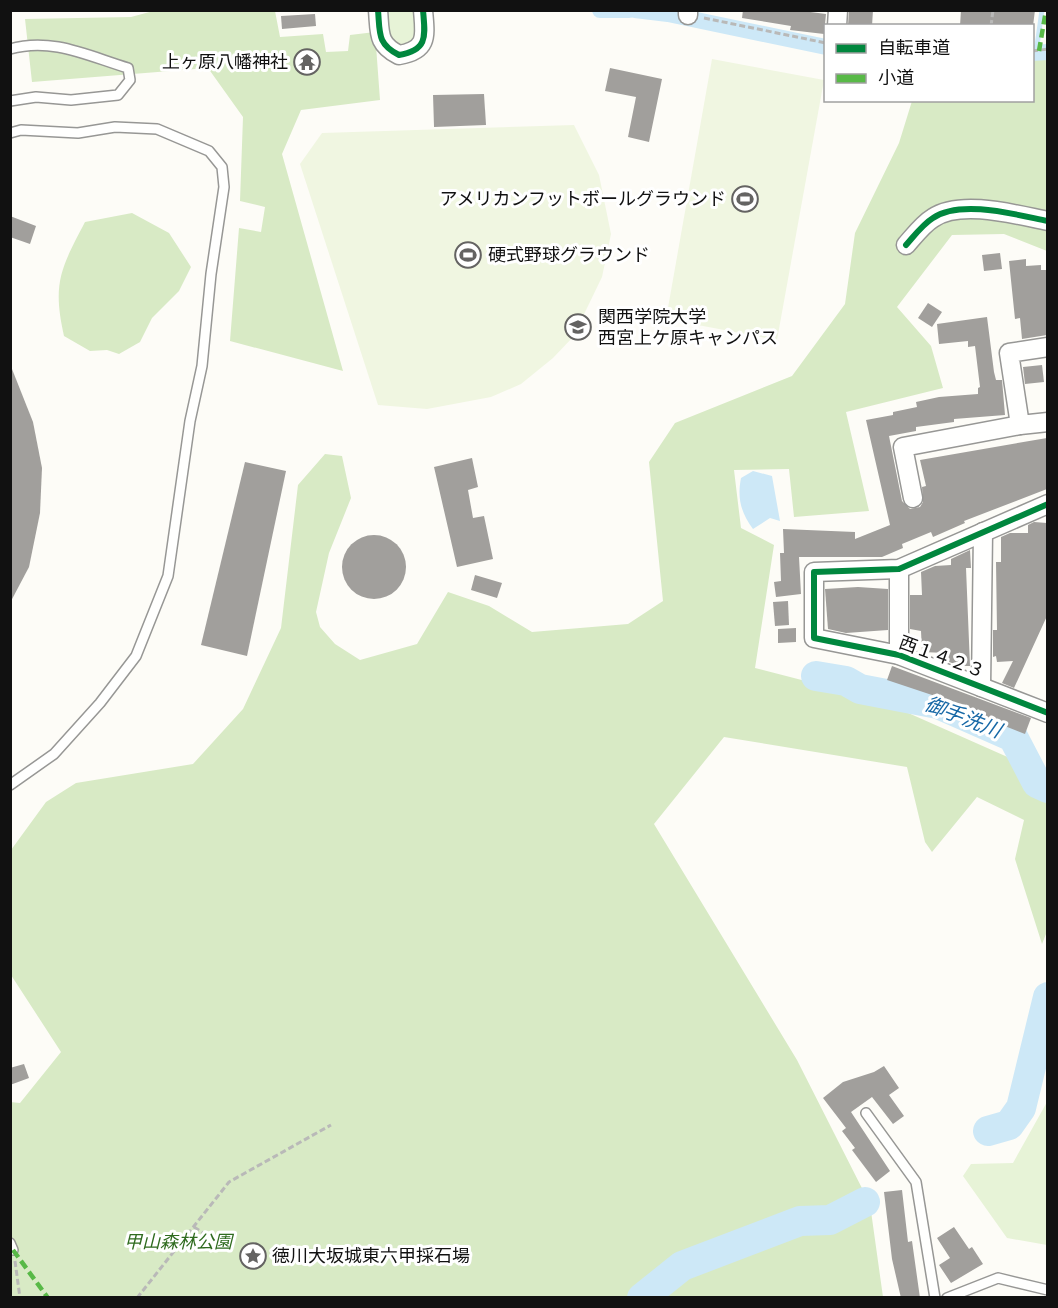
<svg xmlns="http://www.w3.org/2000/svg" width="1058" height="1308" font-family="'Crimson Pro','Noto Sans JP',serif">
<style>
.green{fill:#e7f3d7}
.forest{fill:#d8eac5}
.pitch{fill:#f0f6e1}
.water{fill:#cde8f7}
.lines{fill:none;stroke-linecap:round;stroke-linejoin:round}
.stream{stroke:#cde8f7;stroke-width:5}
.canal{stroke:#cde8f7;stroke-width:16}
.river{stroke:#cde8f7;stroke-width:30}
.building{fill:#a19f9c}
.lane-casing{stroke:#979795;stroke-width:12}
.street-casing{stroke:#979795;stroke-width:21}
.path{stroke:#b9b9b8;stroke-width:3;stroke-dasharray:6 3;stroke-linecap:butt}
.lane{stroke:#fffffe;stroke-width:9}
.street{stroke:#fffffe;stroke-width:18}
.quiet{stroke:#58b947;stroke-width:4.5;stroke-dasharray:9 4.5;stroke-linecap:butt}
.cycleway-casing{stroke:#fff;stroke-width:10}
.cycleway{stroke:#00873e;stroke-width:6}
.labels{text-anchor:middle;dominant-baseline:central;stroke-width:6;stroke-linejoin:round;paint-order:stroke}
.poi-label{font-size:18px;fill:#111;stroke:#fff;text-anchor:start}
.street-label{font-size:18px;fill:#111;stroke:#fff}
.park-label{font-size:18px;font-style:italic;fill:#2f6b1f;stroke:#fff}
.water-label{font-size:20px;font-style:italic;fill:#1768a6;stroke:#fff}
</style>
<rect width="100%" height="100%" fill="#fdfcf7"/>
<g class="green">
<polygon points="386,10 417,11 416,41 400,47 388,36"/>
<polygon points="1047,1102 1048,1245 1047,1245 1007,1238 963,1176 971,1164 1013,1163"/>
</g>
<g class="forest">
<polygon points="157,10 275,11 280,37 323,34 326,52 348,51 350,35 375,32 380,100 301,110 282,154 343,371 230,341 239,228 261,232 265,207 240,201 243,117 208,68 32,82 25,19 131,17"/>
<polygon points="1033,55 1047,56 1047,251 1004,234 952,235 897,307 931,346 943,388 846,412 869,511 794,517 789,469 734,470 741,528 774,545 755,668 879,700 1012,759 1047,793 1048,929 1042,944 1015,859 1024,820 977,797 932,852 925,842 907,767 724,737 654,824 797,1060 870,1204 883,1297 11,1297 10,1102 20,1103 61,1052 11,975 11,850 46,802 76,783 193,764 243,709 281,628 298,485 325,454 342,456 351,498 329,553 316,612 320,627 335,644 360,660 417,644 448,592 489,606 532,632 628,624 663,601 649,462 675,423 792,376 845,304 855,233 899,143 912,101 1032,100"/>
<path d="M132,213L169,233L191,267L179,291L152,318L140,342L119,354L107,350L90,351L64,336C52,283 61,268 85,222Z"/>
</g>
<g class="pitch">
<polygon points="712,59 824,80 777,340 666,319"/>
<polygon points="574,125 599,175 611,234 602,277 573,337 553,358 521,384 491,397 427,409 378,405 300,164 322,133"/>
</g>
<path class="water" d="M753,471L772,476L780,521L770,518L753,529C741,513 737,498 741,478Z"/>
<g class="lines">
<polyline class="stream" points="1036,53 1042,10"/>
<g class="canal">
<polyline points="600,10 629,10"/>
<polyline points="635,10 668,14 826,47"/>
<polyline points="1032,53 1048,52"/>
</g>
<g class="river">
<polyline points="816,676 846,681 860,689 938,704 1013,737 1037,783 1048,788"/>
<polyline points="988,1131 1009,1125 1021,1108 1048,997"/>
<polyline points="642,1298 682,1266 800,1221 830,1220 865,1202"/>
</g>
</g>
<g class="building">
<polygon points="743,10 795,10 826,14 824,34 790,30 791,26 742,18"/>
<polygon points="849,10 873,10 872,26 848,26"/>
<polygon points="961,10 1035,10 1033,26 960,26"/>
<polygon points="315,14 316,26 282,29 281,16"/>
<polygon points="610,68 662,79 649,142 628,137 636,97 605,91"/>
<polygon points="484,94 486,125 434,127 433,95"/>
<polygon points="10,216 36,226 30,244 10,237"/>
<polygon points="1000,253 1002,269 984,271 982,255"/>
<polygon points="1026,259 1026,266 1041,265 1041,270 1047,270 1047,335 1022,339 1020,318 1015,319 1009,261"/>
<polygon points="928,303 942,312 932,327 918,318"/>
<polygon points="987,317 994,372 996,380 1002,380 1005,415 954,419 954,422 916,427 916,431 889,436 902,501 910,509 920,507 923,502 922,487 926,486 920,460 1047,438 1047,489 964,521 965,523 933,537 931,532 902,544 903,548 882,557 799,557 801,594 776,597 774,582 781,581 780,553 784,553 783,529 855,532 855,539 890,525 866,420 893,415 893,412 917,407 916,402 939,397 978,394 978,388 980,387 975,346 968,347 968,341 939,344 937,324"/>
<polygon points="10,364 33,422 42,468 40,513 29,567 10,603"/>
<polygon points="1042,365 1044,382 1025,384 1023,367"/>
<polygon points="472,458 478,487 468,490 473,518 484,516 493,559 457,567 434,467"/>
<polygon points="245,462 286,471 247,656 201,645"/>
<polygon points="1034,522 1047,523 1047,616 1014,688 1002,683 1013,661 997,662 996,656 993,657 993,630 997,630 996,562 1001,562 1001,537 1010,533 1028,533 1028,525"/>
<circle cx="374" cy="567" r="32"/>
<polygon points="970,550 971,568 966,568 970,666 959,666 947,661 946,653 922,652 921,631 910,629 910,595 922,595 921,572 935,566 951,565 951,559"/>
<polygon points="475,575 502,583 497,598 471,590"/>
<polygon points="858,587 888,589 888,630 846,633 828,629 825,589"/>
<polygon points="788,601 789,625 775,626 773,602"/>
<polygon points="796,628 796,642 778,643 778,629"/>
<polygon points="892,666 1031,718 1025,734 982,717 983,713 968,707 887,680"/>
<polygon points="24,1064 29,1078 10,1085 10,1068"/>
<polygon points="884,1066 899,1088 889,1095 904,1116 893,1124 872,1097 851,1112 890,1171 876,1182 852,1150 855,1148 842,1131 846,1128 823,1098 843,1082 874,1072"/>
<polygon points="902,1190 908,1242 912,1241 920,1298 901,1298 892,1259 884,1192"/>
<polygon points="954,1227 969,1249 972,1247 983,1264 951,1283 939,1265 950,1258 937,1238"/>
</g>
<g class="lines">
<g class="lane-casing">
<g id="lane">
<path d="M10,49C52,37 88,56 128,68L130,80L118,95L71,100L36,97L10,101"/>
<polyline points="10,133 21,130 78,133 115,127 157,129 209,151 222,167 224,187 211,274 202,366 190,421 168,576 136,656 100,703 54,754 10,785"/>
<polyline points="866,1113 916,1182 935,1298"/>
<polyline points="10,1243 13,1250"/>
<polyline points="947,1298 998,1278 1048,1290"/>
</g>
</g>
<g class="street-casing">
<g id="street">
<path d="M378,10C380,33 377,44 399,55C429,50 425,35 423,10"/>
<polyline points="688,15 688,10"/>
<polyline points="837,26 838,10"/>
<path d="M906,245C914,236 923,224 933,218C961,199 1017,215 1048,221"/>
<polyline points="1048,347 1009,353 1020,425 1048,422"/>
<polyline points="913,498 903,447 1020,425"/>
<polyline points="1048,504 899,569 814,572 814,638 899,655 1048,713"/>
<polyline points="899,569 899,655"/>
<polyline points="981,687 983,532"/>
</g>
</g>
<g class="path">
<polyline points="704,18 826,43"/>
<polyline points="991,26 993,10"/>
<polyline points="1032,51 1048,49"/>
<polyline points="194,1227 228,1249"/>
<polyline points="15,1261 20,1298"/>
<polyline points="137,1298 229,1182 331,1125"/>
</g>
<use href="#lane" class="lane"/>
<use href="#street" class="street"/>
<g class="quiet">
<polyline points="1039,51 1046,10"/>
<polyline points="13,1250 48,1298"/>
</g>
<g class="cycleway-casing">
<g id="cycleway">
<path d="M378,10C380,33 377,44 399,55C429,50 425,35 423,10"/>
<path d="M906,245C914,236 923,224 933,218C961,199 1017,215 1048,221"/>
<polyline points="1048,504 899,569 814,572 814,638 899,655 1048,713"/>
</g>
</g>
<use href="#cycleway" class="cycleway"/>
</g>
<defs>
<g id="temple-ring" transform="scale(1.35)"><circle r="9.5" fill="#fff" stroke="#646362" stroke-width="1.5"/><path d="M0-6L5-2H3V0L6.5 2.5H4V6H1.5V3h-3V6H-4V2.5H-6.5L-3 0V-2H-5Z" fill="#646362"/></g>
<g id="stadium-ring" transform="scale(1.35)"><circle r="9.5" fill="#fff" stroke="#646362" stroke-width="1.5"/><path d="M0-5a6.5 5 0 1 0 0 10a6.5 5 0 1 0 0-10ZM-3.5-1.8h7v3.6h-7Z" fill="#646362"/></g>
<g id="university-ring" transform="scale(1.35)"><circle r="9.5" fill="#fff" stroke="#646362" stroke-width="1.5"/><path d="M0-5L7-2L0 1L-7-2ZM-4 1L0 2.5L4 1V4Q0 6-4 4Z" fill="#646362"/></g>
<g id="sight-ring" transform="scale(1.35)"><circle r="9.5" fill="#fff" stroke="#646362" stroke-width="1.5"/><path d="M0-6L1.8-2.2L6-1.7L2.9 1.2L3.7 5.4L0 3.3L-3.7 5.4L-2.9 1.2L-6-1.7L-1.8-2.2Z" fill="#646362"/></g>
</defs>
<g fill-rule="evenodd">
<use href="#temple-ring" x="307" y="62"/>
<use href="#stadium-ring" x="745" y="199"/>
<use href="#stadium-ring" x="468" y="255"/>
<use href="#university-ring" x="578" y="327"/>
<use href="#sight-ring" x="253" y="1256"/>
</g>
<g class="labels">
<g class="poi-label">
<text x="288" y="62" text-anchor="end">上ヶ原八幡神社</text>
<text x="726" y="199" text-anchor="end">アメリカンフットボールグラウンド</text>
<text x="488" y="255">硬式野球グラウンド</text>
<text x="598" y="317">関西学院大学<tspan x="598" dy="21">西宮上ケ原キャンパス</tspan></text>
<text x="272" y="1256">徳川大坂城東六甲採石場</text>
</g>
<g class="street-label">
<text transform="translate(942 657) rotate(20)">西１４２３</text>
</g>
<g class="park-label">
<text x="178" y="1242">甲山森林公園</text>
</g>
<g class="water-label">
<text transform="translate(963 717) rotate(21)">御手洗川</text>
</g>
</g>
<rect width="1058" height="1308" fill="none" stroke="#111111" stroke-width="24"/>
<rect x="824" y="24" width="210" height="78" fill="#ffffff" stroke="#a0a0a0" stroke-width="1.5"/>
<rect x="836" y="44" width="30" height="9" fill="#00873e" stroke="#a0a0a0" stroke-width="1.5"/>
<text x="878" y="54" font-size="18" fill="#111111">自転車道</text>
<rect x="836" y="74" width="30" height="9" fill="#58b947" stroke="#a0a0a0" stroke-width="1.5"/>
<text x="878" y="84" font-size="18" fill="#111111">小道</text>
</svg>
